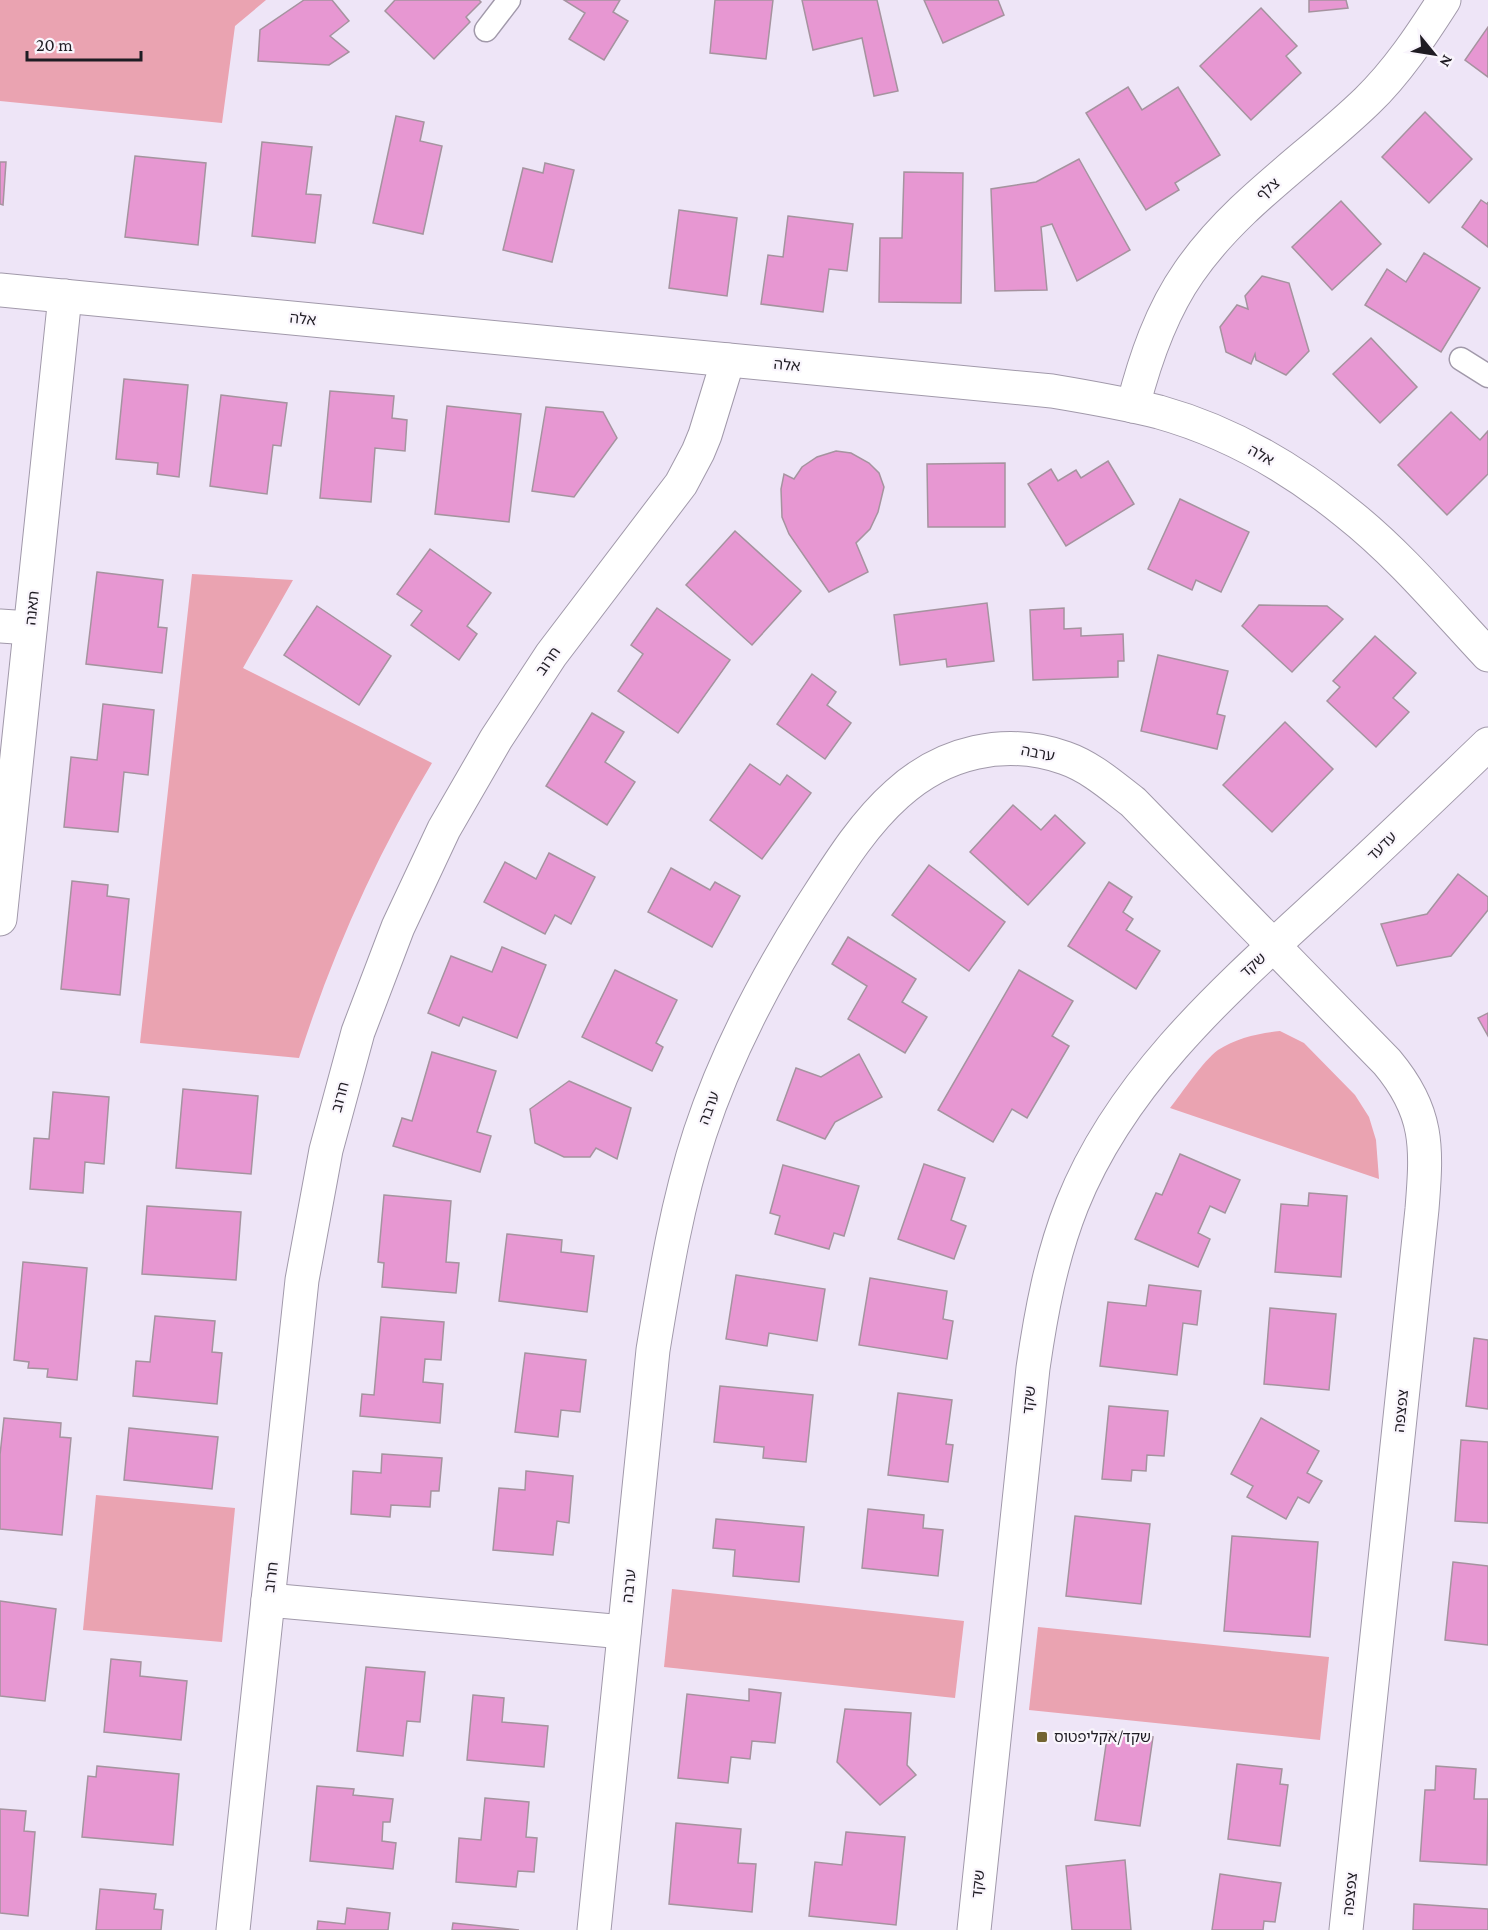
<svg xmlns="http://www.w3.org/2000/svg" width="1488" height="1930" font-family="'Crimson Pro','Noto Sans Hebrew',serif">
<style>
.green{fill:#eaa3b1}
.building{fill:#e797d2;stroke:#a5939f;stroke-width:1.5}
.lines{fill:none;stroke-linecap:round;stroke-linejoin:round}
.service-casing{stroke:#a199aa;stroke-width:25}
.minor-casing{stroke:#a199aa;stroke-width:35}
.service{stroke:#fff;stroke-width:22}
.minor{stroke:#fff;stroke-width:33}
.poi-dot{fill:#736431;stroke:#f9f5fc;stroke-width:2}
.labels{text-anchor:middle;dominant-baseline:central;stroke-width:4.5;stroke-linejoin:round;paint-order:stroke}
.street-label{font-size:15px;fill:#1f1c23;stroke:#f9f5fc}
.poi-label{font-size:15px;fill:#1f1c23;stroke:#f9f5fc;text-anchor:start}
</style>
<rect width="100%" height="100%" fill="#eee5f7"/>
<g class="green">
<polygon points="0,0 266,0 235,26 222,123 0,101"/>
<path d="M192,574L293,580L243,668L432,763C376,856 332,954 299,1058L140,1043Z"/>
<path d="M1280,1031L1304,1043L1355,1095L1369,1117L1376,1140L1379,1179L1170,1108C1182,1093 1203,1061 1218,1050C1236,1038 1259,1033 1280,1031Z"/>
<polygon points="96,1495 235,1508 222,1642 83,1630"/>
<polygon points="672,1589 964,1621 955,1698 664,1667"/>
<polygon points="1038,1627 1329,1657 1320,1740 1029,1710"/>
</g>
<g class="building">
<polygon points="304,0 332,0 349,21 330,36 349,52 329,65 258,61 260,30"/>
<polygon points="395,0 479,0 481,2 466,17 470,22 434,59 385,11"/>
<polygon points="564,0 620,0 613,12 628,21 604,60 569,39 585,13"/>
<polygon points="715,0 773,0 766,59 710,53"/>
<polygon points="802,0 877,0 898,91 874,96 862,38 813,50"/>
<polygon points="924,0 998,0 1004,15 943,43"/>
<polygon points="1309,0 1346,0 1348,8 1309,12"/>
<polygon points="1261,8 1297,46 1286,56 1301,73 1251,120 1200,66"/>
<polygon points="1488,27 1488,77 1465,60"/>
<polygon points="1128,87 1142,110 1178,87 1220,155 1175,183 1179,190 1146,210 1086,113"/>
<polygon points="1425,112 1472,159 1429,203 1382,157"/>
<polygon points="396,116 424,122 420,141 442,146 423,234 373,223"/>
<polygon points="262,142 312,147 306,194 321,195 315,243 252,236"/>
<polygon points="135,156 206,163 198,245 125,237"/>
<polygon points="1079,159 1130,250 1077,281 1052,224 1041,227 1047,290 995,291 991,189 1036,182"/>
<polygon points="0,162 6,162 3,205 0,204"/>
<polygon points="545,163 574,170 552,262 503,250 523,168 543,173"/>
<polygon points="904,172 963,173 961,303 879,302 880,238 902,238"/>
<polygon points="1481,200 1487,204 1488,202 1488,247 1462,227"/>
<polygon points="1341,201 1381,244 1332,290 1292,247"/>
<polygon points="679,210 737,218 727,296 669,288"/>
<polygon points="788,216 853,224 847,271 829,269 823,312 761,304 768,255 783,257"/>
<polygon points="1424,253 1480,288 1441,352 1365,305 1387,269 1406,282"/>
<polygon points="1262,276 1289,283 1309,351 1286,375 1256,360 1255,354 1251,364 1226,352 1220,327 1237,305 1248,309 1245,296"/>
<polygon points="1371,338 1417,387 1380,423 1333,374"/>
<polygon points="124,379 188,385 179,477 157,474 158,463 116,459"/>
<polygon points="330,391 394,396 392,418 407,420 405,451 375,448 371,502 320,498"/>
<polygon points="221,395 287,403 281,446 273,445 267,494 210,486"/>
<polygon points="447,406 521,414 509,522 435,514"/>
<polygon points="546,407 603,412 617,438 574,497 532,491"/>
<polygon points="1451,412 1480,440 1488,431 1488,474 1447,515 1398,465"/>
<polygon points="836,451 851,453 869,463 879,473 884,487 878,512 870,529 856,543 868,572 829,592 789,534 782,517 781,489 784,474 794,479 802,467 817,457"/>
<polygon points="1108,461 1134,504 1066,546 1028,484 1051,469 1058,481 1076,470 1081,478"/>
<polygon points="1005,463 1005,527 928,527 927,464"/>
<polygon points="1180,499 1249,532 1221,592 1196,580 1192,590 1148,569"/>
<polygon points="735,531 801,591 752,645 686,585"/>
<polygon points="430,549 491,593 467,626 477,634 459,660 411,625 422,611 397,594"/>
<polygon points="97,572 163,580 158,627 167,628 162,673 86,664"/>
<polygon points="987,603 994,661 947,667 946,659 900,665 894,615"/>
<polygon points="1259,605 1327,606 1343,619 1292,672 1242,626"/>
<polygon points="317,606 391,656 359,705 284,655"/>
<polygon points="657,608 730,660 678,733 618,691 643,654 631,645"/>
<polygon points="1064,608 1064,629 1081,628 1081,636 1123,634 1124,661 1118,661 1118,677 1033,680 1030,610"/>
<polygon points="1375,636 1416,673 1393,698 1409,712 1376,747 1327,701 1340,687 1333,681"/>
<polygon points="1158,655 1228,671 1217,714 1225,716 1217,749 1141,731"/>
<polygon points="812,674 836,692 827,705 851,723 825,759 777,724"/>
<polygon points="103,704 154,710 148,775 124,772 118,832 64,827 71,757 97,760"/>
<polygon points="592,713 624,732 605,762 635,782 607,825 546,786"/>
<polygon points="1285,722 1333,769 1272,832 1223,785"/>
<polygon points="750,764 780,785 787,775 811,793 762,859 710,820"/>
<polygon points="1013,805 1041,830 1055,815 1085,843 1028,905 970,852"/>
<polygon points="549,853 595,877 571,924 555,915 545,934 484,902 505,862 536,879"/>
<polygon points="929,865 1005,922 969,971 892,915"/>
<polygon points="671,868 710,890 715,882 740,896 712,947 648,912"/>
<polygon points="1458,874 1488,897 1488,910 1451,956 1397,966 1381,924 1427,914"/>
<polygon points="72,881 108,885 107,896 129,899 120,995 61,989"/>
<polygon points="1109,882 1132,897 1123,912 1133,919 1126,930 1160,951 1136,989 1068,946"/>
<polygon points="848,937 916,979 902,1002 927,1017 905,1053 848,1019 867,986 832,964"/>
<polygon points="502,947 546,965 517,1038 463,1017 459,1026 428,1013 451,956 492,972"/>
<polygon points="615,970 677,1000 656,1043 663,1047 652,1071 582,1037"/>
<polygon points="1019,970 1073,1001 1052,1036 1069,1046 1027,1118 1012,1109 993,1142 938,1110"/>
<polygon points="1488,1013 1488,1036 1478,1018"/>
<polygon points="432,1052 496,1071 477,1132 491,1136 480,1172 393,1146 402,1118 412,1121"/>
<polygon points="859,1054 882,1097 835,1122 825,1139 777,1120 796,1068 821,1077"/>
<polygon points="569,1081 631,1108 617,1159 596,1148 590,1157 564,1157 535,1143 530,1109"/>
<polygon points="183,1089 258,1096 251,1174 176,1168"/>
<polygon points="53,1092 109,1097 104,1164 85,1162 83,1193 30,1189 34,1138 49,1139"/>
<polygon points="1180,1154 1240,1180 1225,1213 1210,1206 1198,1233 1210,1239 1198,1267 1135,1239 1156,1193 1162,1195"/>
<polygon points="924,1164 965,1178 951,1220 966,1226 954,1259 898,1239"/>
<polygon points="783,1165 859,1186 844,1236 834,1233 829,1249 775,1234 780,1216 770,1213"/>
<polygon points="1309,1193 1347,1196 1341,1277 1275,1272 1281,1204 1308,1206"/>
<polygon points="384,1195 451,1201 446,1262 459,1263 456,1293 382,1287 384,1263 378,1262"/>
<polygon points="147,1206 241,1212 236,1280 142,1274"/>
<polygon points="507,1234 562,1240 561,1252 594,1256 587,1312 499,1301"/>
<polygon points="23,1262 87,1268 77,1380 47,1377 48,1369 28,1368 29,1362 14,1360"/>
<polygon points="736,1275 825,1289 817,1341 769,1333 767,1346 726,1339"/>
<polygon points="870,1278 947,1291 943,1319 953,1321 947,1359 859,1345"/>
<polygon points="1149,1285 1201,1291 1197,1325 1183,1323 1177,1375 1100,1366 1108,1302 1146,1306"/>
<polygon points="1270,1308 1336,1314 1329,1390 1264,1384"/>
<polygon points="155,1316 215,1321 212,1352 222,1353 217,1404 133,1396 136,1361 150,1362"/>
<polygon points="381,1317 444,1322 441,1360 425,1359 423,1382 443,1384 440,1423 360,1416 362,1394 374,1395"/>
<polygon points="1474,1338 1488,1340 1488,1409 1466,1406"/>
<polygon points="525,1353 586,1360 580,1412 561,1410 558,1437 515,1432"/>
<polygon points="720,1386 813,1395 806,1462 763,1458 764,1447 714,1442"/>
<polygon points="898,1393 952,1400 946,1444 953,1445 948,1482 888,1475"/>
<polygon points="1109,1406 1168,1411 1164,1456 1147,1455 1146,1471 1132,1470 1131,1481 1102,1479"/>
<polygon points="4,1418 61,1423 60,1437 71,1438 62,1535 0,1529 0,1455"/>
<polygon points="1261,1418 1319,1451 1307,1473 1322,1481 1309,1503 1298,1497 1286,1519 1247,1497 1253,1486 1231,1474"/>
<polygon points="129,1428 218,1437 212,1489 124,1480"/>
<polygon points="1461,1440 1488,1442 1488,1523 1455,1521"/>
<polygon points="382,1454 442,1458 439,1491 431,1491 430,1507 391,1505 390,1517 351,1514 353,1471 381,1473"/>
<polygon points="526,1471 573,1476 569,1523 557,1521 553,1555 493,1550 499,1488 525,1490"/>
<polygon points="868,1509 924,1515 923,1528 943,1530 938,1576 862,1568"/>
<polygon points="1075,1516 1150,1524 1141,1604 1066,1596"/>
<polygon points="716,1519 804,1527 799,1582 733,1576 735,1550 713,1548"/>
<polygon points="1232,1536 1318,1542 1310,1637 1224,1631"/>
<polygon points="1453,1562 1488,1566 1488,1645 1445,1640"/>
<polygon points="0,1601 56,1609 45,1701 0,1696"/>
<polygon points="111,1659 141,1662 140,1676 187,1681 181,1740 104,1732"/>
<polygon points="366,1667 425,1672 420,1722 407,1721 403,1756 357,1751"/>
<polygon points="749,1689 781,1693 775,1743 752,1741 750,1759 731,1757 728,1783 678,1778 687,1694 749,1701"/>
<polygon points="473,1695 504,1698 502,1722 548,1726 544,1767 467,1760"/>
<polygon points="845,1709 911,1713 907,1765 916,1775 880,1805 837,1762"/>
<polygon points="1108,1731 1153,1737 1140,1826 1095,1820"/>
<polygon points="1237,1764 1282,1769 1280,1784 1288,1785 1280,1846 1228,1839"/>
<polygon points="97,1766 179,1774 173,1845 82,1837 88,1776 96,1777"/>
<polygon points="1436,1766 1476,1769 1474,1799 1488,1799 1487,1865 1420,1861 1425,1790 1435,1790"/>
<polygon points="317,1786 354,1789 353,1795 393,1799 390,1822 383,1822 382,1841 396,1843 393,1869 310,1861"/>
<polygon points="485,1798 529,1802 526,1837 537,1838 534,1872 518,1871 516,1887 456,1882 459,1838 481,1840"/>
<polygon points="0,1809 26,1811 24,1831 35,1832 28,1916 0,1913"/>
<polygon points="676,1823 741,1829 738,1863 756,1864 752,1912 669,1904"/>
<polygon points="846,1832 905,1837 896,1925 809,1916 815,1862 842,1865"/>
<polygon points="1125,1860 1131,1930 1072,1930 1066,1866"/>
<polygon points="1220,1874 1281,1883 1275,1922 1264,1921 1263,1930 1212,1930"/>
<polygon points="100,1889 156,1894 154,1909 163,1910 161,1930 96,1930"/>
<polygon points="1414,1904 1488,1909 1488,1930 1413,1930"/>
<polygon points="347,1908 390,1913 388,1930 317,1930 318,1921 345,1924"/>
<polygon points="453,1923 519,1930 452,1930"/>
</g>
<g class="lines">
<g class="service-casing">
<g id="service">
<polyline points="486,30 509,0"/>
<polyline points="1461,359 1488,376"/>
</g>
</g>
<g class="minor-casing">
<g id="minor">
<path d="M0,290L1052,391C1088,397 1123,403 1159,412C1227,431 1292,468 1347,513C1399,554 1443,607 1488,655"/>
<path d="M1133,406C1145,359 1161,312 1189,272C1236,204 1308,158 1367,101C1397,72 1421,36 1444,0"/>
<polyline points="0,626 30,628"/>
<polyline points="0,919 65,296"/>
<polyline points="268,1600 624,1632"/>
<polyline points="233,1930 302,1280 326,1150 358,1032 398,927 444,829 496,739 551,655 681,484 698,452 705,435 728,360"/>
<path d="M594,1930L653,1350C665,1277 677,1203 700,1133C726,1054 765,980 809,910C835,870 861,826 897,794C943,752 1005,737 1065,758C1091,767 1112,786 1133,802L1387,1062C1429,1112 1427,1147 1422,1209L1346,1930"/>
<path d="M974,1930L1033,1368C1041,1313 1051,1258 1072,1205C1122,1080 1226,989 1323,900C1379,849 1433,797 1488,744"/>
</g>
</g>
<use href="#service" class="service"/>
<use href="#minor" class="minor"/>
</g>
<rect class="poi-dot" x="1036" y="1731" width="12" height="12" rx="3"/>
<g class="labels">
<g class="street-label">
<text transform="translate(1268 189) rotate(-42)">צלף</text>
<text transform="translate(303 319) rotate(6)">אלה</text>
<text transform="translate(787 365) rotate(5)">אלה</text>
<text transform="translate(1261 455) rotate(29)">אלה</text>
<text transform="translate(32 608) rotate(-84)">תאנה</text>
<text transform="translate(548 661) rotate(-55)">חרוב</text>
<text transform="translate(1038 753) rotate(11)">ערבה</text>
<text transform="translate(1382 846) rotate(-44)">עדעד</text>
<text transform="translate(1253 965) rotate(-42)">שקד</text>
<text transform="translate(340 1097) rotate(-75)">חרוב</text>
<text transform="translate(709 1108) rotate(-70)">ערבה</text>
<text transform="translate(1029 1400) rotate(-84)">שקד</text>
<text transform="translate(1401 1411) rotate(-84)">צפצפה</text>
<text transform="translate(271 1577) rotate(-83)">חרוב</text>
<text transform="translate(629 1586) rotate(-84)">ערבה</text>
<text transform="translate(978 1884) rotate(-84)">שקד</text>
<text transform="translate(1350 1894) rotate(-84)">צפצפה</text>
</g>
<g class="poi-label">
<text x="1054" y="1737">שקד/אקליפטוס</text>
</g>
</g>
<g transform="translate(1434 54) rotate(120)" stroke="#f9f5fc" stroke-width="4.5" paint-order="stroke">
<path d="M0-4.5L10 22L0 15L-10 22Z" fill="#1f1c23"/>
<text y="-9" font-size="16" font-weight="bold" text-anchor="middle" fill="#1f1c23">N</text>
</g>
<path d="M27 51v9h114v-9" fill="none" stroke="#1f1c23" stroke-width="3"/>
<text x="36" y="51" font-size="18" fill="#1f1c23" stroke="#f9f5fc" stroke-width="4.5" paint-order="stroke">20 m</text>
</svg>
